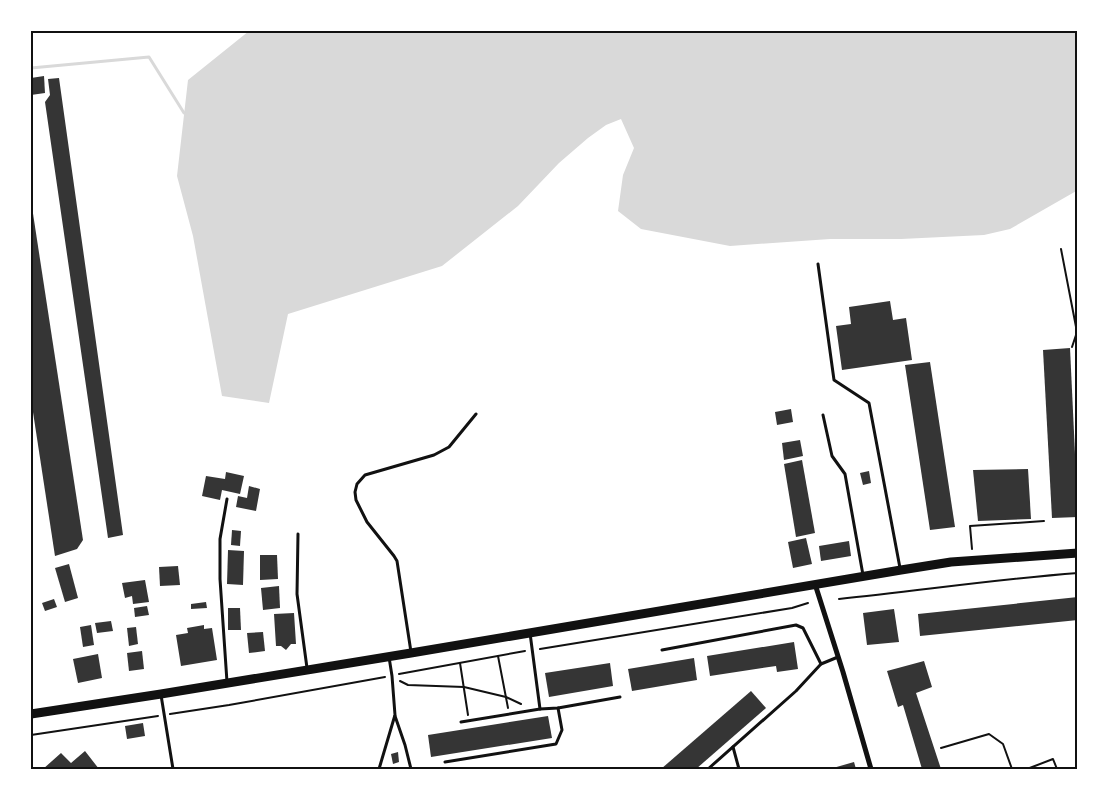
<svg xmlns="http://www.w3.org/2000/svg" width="1109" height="800" font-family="'Work Sans',sans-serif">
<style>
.water{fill:#d9d9d9}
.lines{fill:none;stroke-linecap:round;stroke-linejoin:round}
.stream{stroke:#d9d9d9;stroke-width:3}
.building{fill:#353535}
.path{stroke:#111;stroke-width:2}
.service{stroke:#111;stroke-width:3}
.minor{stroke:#111;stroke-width:5}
.primary{stroke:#111;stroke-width:9}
.neatline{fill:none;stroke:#111;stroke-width:2}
</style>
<rect width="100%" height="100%" fill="#fff"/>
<polygon class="water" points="249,31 1078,31 1078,190 1010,229 984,235 901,239 830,239 730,246 641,229 618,211 623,175 634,148 621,119 606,125 588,138 559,163 518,206 442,266 288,314 269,403 222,396 193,236 177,176 188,80"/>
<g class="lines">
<polyline class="stream" points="31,68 149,57 184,113"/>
</g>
<g class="building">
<polygon points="44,76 45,93 31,95 31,78"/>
<polygon points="59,78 123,535 108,538 45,102 50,95 48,79"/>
<polygon points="31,207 32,207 83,540 77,549 55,556 31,399"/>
<polygon points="890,301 893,320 906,318 912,360 842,370 836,326 851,324 849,307"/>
<polygon points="1070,348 1078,517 1052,518 1043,350"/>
<polygon points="930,362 955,527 930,530 905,365"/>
<polygon points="791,409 793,422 777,425 775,412"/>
<polygon points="800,440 803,456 784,460 782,443"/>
<polygon points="802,460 815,533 796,537 784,464"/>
<polygon points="1028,469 1031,519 978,521 973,470"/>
<polygon points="869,471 871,483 863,485 860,473"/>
<polygon points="226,472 244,476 240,494 222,490 220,500 202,496 206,476 225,479"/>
<polygon points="249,486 260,489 256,511 236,507 238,496 247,498"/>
<polygon points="232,530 241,531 240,546 231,545"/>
<polygon points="806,538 812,564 793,568 788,542"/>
<polygon points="849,541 851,556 821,561 819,546"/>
<polygon points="228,550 244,551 243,585 227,584"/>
<polygon points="260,555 277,555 278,579 260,580"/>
<polygon points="69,564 78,598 65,602 55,568"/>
<polygon points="178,566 180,585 160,586 159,567"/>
<polygon points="145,580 149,602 133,604 132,596 125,598 122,583"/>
<polygon points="279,586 280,608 263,610 261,588"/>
<polygon points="1078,597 1078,620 920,636 918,614"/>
<polygon points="54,599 57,607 45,611 42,603"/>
<polygon points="206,602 207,608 191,609 191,604"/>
<polygon points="147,606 149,615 135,617 134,608"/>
<polygon points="228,608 240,608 241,630 228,630"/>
<polygon points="894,609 899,642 867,645 863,613"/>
<polygon points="294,613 296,644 291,644 286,650 281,646 276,646 274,614"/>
<polygon points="111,621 113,631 97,633 95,623"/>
<polygon points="91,625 94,645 83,647 80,627"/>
<polygon points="204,625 204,629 212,628 217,660 181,666 176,635 188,633 187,628"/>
<polygon points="136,627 138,644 129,646 127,628"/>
<polygon points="263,632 265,651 249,653 247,633"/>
<polygon points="794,642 798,669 777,672 776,666 710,676 707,656"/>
<polygon points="142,651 144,669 129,671 127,653"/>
<polygon points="98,654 102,678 78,683 73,659"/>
<polygon points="694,658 697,680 632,691 628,669"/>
<polygon points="924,661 932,687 916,693 941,769 922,769 903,705 898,707 887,671"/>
<polygon points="610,663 613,686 549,697 545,673"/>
<polygon points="751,691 766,708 696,769 661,769"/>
<polygon points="548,716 552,738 431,757 428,735"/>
<polygon points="143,723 145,736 127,739 125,726"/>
<polygon points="85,751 99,769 43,769 61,753 71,763"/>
<polygon points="398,752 399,762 393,764 391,754"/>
<polygon points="854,762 856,769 833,769 833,768"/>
</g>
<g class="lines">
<g class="path">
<polyline points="1061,249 1077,332 1072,347"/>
<polyline points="972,549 970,526 1044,521"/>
<path d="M839,599C918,591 998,579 1078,573"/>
<polyline points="540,649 792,608 808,603"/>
<polyline points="498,656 508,708"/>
<polyline points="460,663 468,715"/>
<polyline points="399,674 525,651"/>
<polyline points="400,681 408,685 464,687 506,697 521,704"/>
<polyline points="170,714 229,705 385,677"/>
<polyline points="31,735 158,716"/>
<polyline points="941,748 989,734 1003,744 1012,769"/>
<polyline points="1027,769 1053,759 1057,769"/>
</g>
<g class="service">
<polyline points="818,264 834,380 869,403 900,568"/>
<polyline points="823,415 832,456 845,474 863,575"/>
<polyline points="227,499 220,539 220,579 227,682"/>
<polyline points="298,534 297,594 307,668"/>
<polyline points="530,633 540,709 558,708 620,697"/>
<polyline points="662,650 796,625 803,628 821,664"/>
<polyline points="411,652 397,561 394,556 367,522 356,500 355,492 357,484 365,475 434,455 449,447 476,414"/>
<polyline points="161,695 173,769"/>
<polyline points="395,716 405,745 411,769"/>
<polyline points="461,722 540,709"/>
<polyline points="733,747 739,769"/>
<polyline points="445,762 556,744 562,730 558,708"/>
<polyline points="379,769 395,715 392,676 389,657"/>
<polyline points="708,769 796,691 821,664 838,657"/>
</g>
<polyline class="minor" points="815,584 843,672 871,769"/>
<polyline class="primary" points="31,714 161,694 411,653 901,570 951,562 1078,553"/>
</g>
<rect width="1109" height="800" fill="none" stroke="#ffffff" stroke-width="65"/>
<rect x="32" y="32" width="1044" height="736" class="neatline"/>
</svg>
